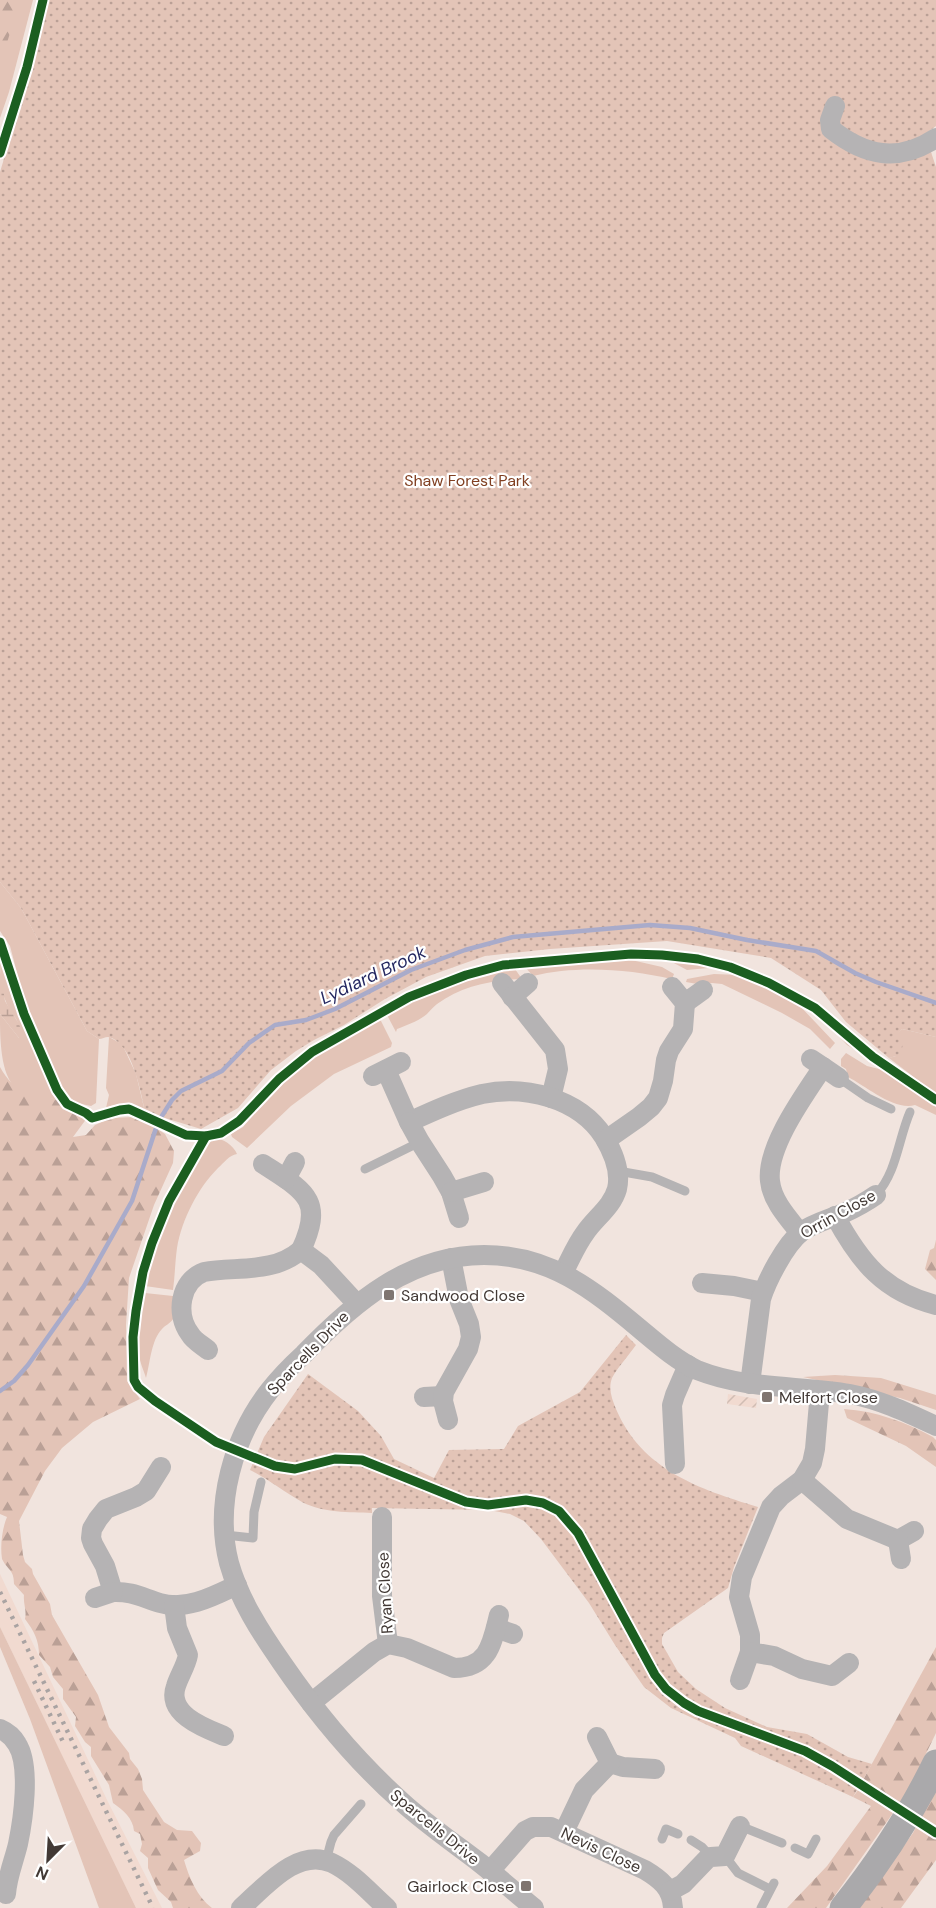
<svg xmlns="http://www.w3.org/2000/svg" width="936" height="1908" font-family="'DM Sans',sans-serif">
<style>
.built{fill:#f1dad0}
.industrial{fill:url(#industrial-furrows)}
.grass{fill:#e3c4b7}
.forest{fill:url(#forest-firs)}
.wetland{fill:url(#wetland-marsh)}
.park{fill:url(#park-dots)}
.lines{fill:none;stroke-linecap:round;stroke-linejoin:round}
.stream{stroke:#a9abca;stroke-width:4.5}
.service{stroke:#b5b3b4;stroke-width:9}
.minor{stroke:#b5b3b4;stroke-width:20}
.secondary{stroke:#aaa9ab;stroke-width:27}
.rail{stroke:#a9a3a2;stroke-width:4.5;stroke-dasharray:3 6;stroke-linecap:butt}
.cycleway-casing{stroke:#fff;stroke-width:13}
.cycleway{stroke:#1b5e20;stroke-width:9}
.poi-dot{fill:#7f7570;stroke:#fff;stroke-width:2}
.labels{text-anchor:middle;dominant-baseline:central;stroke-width:4.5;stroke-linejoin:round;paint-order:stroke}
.park-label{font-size:16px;fill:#814022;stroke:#fff}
.street-label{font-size:16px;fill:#423935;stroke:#fff}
.poi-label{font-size:16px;fill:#423935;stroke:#fff;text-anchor:start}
.water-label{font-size:18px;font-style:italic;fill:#252861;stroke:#fff}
</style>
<defs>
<pattern id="industrial-furrows" width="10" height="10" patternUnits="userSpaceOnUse" patternTransform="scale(1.5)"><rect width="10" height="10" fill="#f1dad0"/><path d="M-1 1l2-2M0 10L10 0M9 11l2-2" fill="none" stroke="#d0bcb3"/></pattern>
<pattern id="forest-firs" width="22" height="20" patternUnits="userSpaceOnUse" patternTransform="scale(1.5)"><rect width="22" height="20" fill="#e3c4b7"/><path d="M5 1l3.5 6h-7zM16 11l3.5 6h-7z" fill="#baa096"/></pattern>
<pattern id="wetland-marsh" width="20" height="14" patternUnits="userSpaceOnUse" patternTransform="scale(1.5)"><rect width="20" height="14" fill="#e3c4b7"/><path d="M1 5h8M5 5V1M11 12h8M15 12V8" fill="none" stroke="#baa096"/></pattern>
<pattern id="park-dots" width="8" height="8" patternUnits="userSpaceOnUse" patternTransform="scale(1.5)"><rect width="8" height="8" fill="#e3c4b7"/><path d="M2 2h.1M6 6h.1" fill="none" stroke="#baa096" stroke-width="1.8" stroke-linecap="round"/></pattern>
</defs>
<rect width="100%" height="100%" fill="#f1e4de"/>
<polygon class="built" points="0,1574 108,1802 162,1908 136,1908 110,1856 0,1627"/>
<polygon class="industrial" points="728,1394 757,1399 756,1408 727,1404"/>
<g class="grass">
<polygon points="0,0 33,0 9,92 0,118"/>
<polygon points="0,882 21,908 87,1031 99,1039 96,1103 91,1106 77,1103 63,1092 24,999 10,946 0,931"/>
<path d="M0,953L12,999L57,1100C45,1097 26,1094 16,1088C0,1075 0,1036 0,1014L19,1038C20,1015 13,1020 6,1002C0,989 0,966 0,953Z"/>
<polygon points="656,958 696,962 719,967 687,970 672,962"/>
<path d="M627,959L662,967L674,974L672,979C629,969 576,965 533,976L525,967Z"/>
<path d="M515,969L522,979C492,980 461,986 437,1004C433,1007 430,1011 427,1014C419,1021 407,1025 397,1029L396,1032L387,1015C427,992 469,976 515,969Z"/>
<polygon points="714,974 739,975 783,994 799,1005 835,1043 830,1049 810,1029 782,1013 722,984 712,983 703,985 686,982 687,979"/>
<polygon points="822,1018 871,1059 847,1045"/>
<polygon points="377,1019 380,1019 392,1043 391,1047 334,1074 291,1106 247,1148 232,1137 231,1134 243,1127 276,1088 307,1061 337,1043 352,1036"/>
<polygon points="902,1029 936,1037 936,1094 889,1058 896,1056 897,1034"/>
<path d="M109,1037L122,1044L136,1074L145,1112C131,1106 121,1101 106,1108L109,1095L106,1088Z"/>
<path d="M846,1053L867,1066L883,1070L936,1107V1115L915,1105C894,1111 866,1086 848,1077L846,1069L841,1066V1059Z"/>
<path d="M214,1138C223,1138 234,1146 237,1154C229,1155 224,1163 218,1168C198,1188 182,1219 177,1248C175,1262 175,1276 173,1290L145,1286C147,1274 151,1262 155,1250C168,1209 185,1169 214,1138Z"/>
<path d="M145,1293L173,1296V1319C170,1324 165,1325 162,1329C151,1340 150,1364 146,1378C144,1371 140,1363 139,1355C138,1344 140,1301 145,1293Z"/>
<polygon points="0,1627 136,1908 99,1908 30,1719 0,1647"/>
</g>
<g class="forest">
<polygon points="0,0 18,0 19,4 0,65"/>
<path d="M0,1067C15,1094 27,1090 54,1099C66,1103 77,1111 87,1118L73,1137L86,1135L95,1125L111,1118L134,1117L150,1124L165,1134L174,1151L173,1163L154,1205L129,1278L126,1325L127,1381L140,1399L93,1422L62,1448L45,1471L19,1521L23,1555L25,1562L32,1569L33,1574L50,1604L52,1615L98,1695L109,1727L129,1753L130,1759L138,1769L142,1779L143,1790L164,1822L177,1830L192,1831L201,1843L200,1851L184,1860C189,1877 197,1897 212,1908H173L171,1902L158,1890L148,1868V1858L140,1851L142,1844L140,1834L134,1831C133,1818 123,1810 113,1803L109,1785L91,1756V1747L85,1742L75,1726L76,1717L63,1699V1689L53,1677L50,1667L39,1655C39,1640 34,1631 25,1619C27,1610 23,1604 24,1595L14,1584C14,1569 8,1571 2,1559C0,1546 2,1529 7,1517L0,1514Z"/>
<polygon points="936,1240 936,1280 925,1269 930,1250 934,1248"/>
<polygon points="835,1375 881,1378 936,1395 936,1410 900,1398 803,1377"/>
<path d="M844,1409C876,1411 905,1422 933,1437L936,1440V1467L906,1446L847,1418Z"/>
<polygon points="936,1647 936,1733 906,1795 900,1805 863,1780"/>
<polygon points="936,1788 936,1860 901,1908 859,1908 913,1833"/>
<polygon points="858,1790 893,1813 826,1908 787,1908 827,1866 871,1806 853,1797"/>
</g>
<polygon class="wetland" points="0,968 5,1001 19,1024 22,1033 19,1038 0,1014"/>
<g class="park">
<path d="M49,0H936V126L925,134L936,167V1037L902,1029L897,1035L903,1044L901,1052L896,1056L889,1058L846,1022L821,990L771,958L667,941L550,949L485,956L426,977L385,999L344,1025L314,1040L296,1051L271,1070L238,1108L201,1129L145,1112C141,1093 132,1041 108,1037C105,1037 102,1039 99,1039L87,1031L21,908L0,882V172L39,42Z"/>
<path d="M626,1335L636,1345C629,1355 618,1367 612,1378C608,1389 612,1399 616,1409C642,1470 699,1489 758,1507L734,1567L728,1588L664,1633L662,1638V1644L678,1672L696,1689L725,1708L767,1727L807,1734L848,1757L872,1764L853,1797L741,1746L735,1738L671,1708L644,1687L615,1645L589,1603L541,1539L524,1521L510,1514L489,1510L372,1508V1513C349,1512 323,1513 302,1502C284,1492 268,1479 250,1470L264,1437L308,1374L358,1411L381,1436L394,1459L434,1478L449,1450L504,1449L518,1426L580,1392Z"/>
</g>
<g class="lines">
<polyline class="stream" points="0,1391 14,1381 28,1365 84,1286 132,1201 158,1122 172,1100 181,1091 222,1071 249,1043 275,1025 306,1020 335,1009 411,970 465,950 513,937 650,925 690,928 747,940 816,951 855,973 876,982 936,1003"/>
<g class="service">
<polyline points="839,1078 868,1098 891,1109"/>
<polyline points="365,1169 420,1142"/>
<polyline points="618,1171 652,1177 685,1191"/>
<path d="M876,1195C897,1172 898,1140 910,1112"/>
<polyline points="225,1535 253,1538 254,1512 261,1482"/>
<polyline points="740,1826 782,1843"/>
<polyline points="662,1839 666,1829 678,1834"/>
<polyline points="691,1840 702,1847 711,1857"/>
<polyline points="795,1848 808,1854 816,1839"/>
<polyline points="725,1856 738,1873 770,1889"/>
<polyline points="326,1861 331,1842 334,1835 361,1804"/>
<polyline points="761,1908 774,1883"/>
</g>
<g class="minor">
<path d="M835,106L830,120L831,129C865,156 898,163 936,138"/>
<polyline points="502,983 555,1050 558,1069 551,1098"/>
<polyline points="512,997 528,983"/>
<polyline points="685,1003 703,990"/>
<polyline points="823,1067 839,1078"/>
<path d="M386,1070L409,1122C433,1111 457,1100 482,1094C525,1085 579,1098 604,1137C613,1152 621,1172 617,1189C612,1207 595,1218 585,1233C576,1245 570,1260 563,1273"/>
<polyline points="373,1076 401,1062"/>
<polyline points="409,1122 420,1142 442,1176 451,1192 459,1218"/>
<polyline points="606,1140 639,1117 651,1107 658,1098 663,1081 666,1060 669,1051 683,1029 685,1003 672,987"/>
<path d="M263,1164C304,1191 325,1199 301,1250"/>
<polyline points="286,1179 295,1162"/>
<polyline points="451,1192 484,1182"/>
<path d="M835,1216C860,1262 884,1292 936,1305"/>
<path d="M800,1233C788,1218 772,1201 770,1181C766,1147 805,1094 823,1067L811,1059"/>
<polyline points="702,1283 734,1286 763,1292"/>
<path d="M208,1350C202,1345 194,1341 190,1334C175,1314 180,1281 204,1272C237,1266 273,1274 301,1250L321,1265L357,1304"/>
<path d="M750,1384L761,1299C767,1280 785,1245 801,1232C814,1223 830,1219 844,1213C855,1208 866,1202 876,1195"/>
<polyline points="820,1391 815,1449 812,1463 802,1480 781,1496 771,1507 742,1577 739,1597 750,1635 750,1652 774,1656 802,1669 832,1676 849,1663"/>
<polyline points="424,1397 443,1396"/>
<polyline points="448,1420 443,1401 444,1392 468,1349 471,1337 469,1324 459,1299 451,1258"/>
<polyline points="675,1464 672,1405 675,1395 688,1365"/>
<path d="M161,1467L146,1491L136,1497L106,1509L98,1519L92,1529L91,1538L93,1544L105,1566L113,1592C131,1591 143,1598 160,1603C186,1611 214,1596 237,1585"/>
<polyline points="802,1480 847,1519 898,1540 914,1531"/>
<polyline points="382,1517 382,1596 388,1644"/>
<polyline points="898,1540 901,1559"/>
<polyline points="95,1598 113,1592"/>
<path d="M174,1605L177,1628L188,1655C186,1666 179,1676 176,1686C166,1714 204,1728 224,1736"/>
<polyline points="496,1628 513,1634"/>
<polyline points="740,1680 750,1652"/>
<path d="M311,1703L374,1652L388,1644L407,1648L454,1668C489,1668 492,1643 499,1615"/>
<path d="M0,1729C7,1732 13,1737 17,1744C31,1766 23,1820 18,1844C14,1861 7,1877 6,1894"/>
<polyline points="610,1763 623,1767 655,1769"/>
<polyline points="564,1832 584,1790 610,1763 597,1737"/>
<path d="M490,1871L525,1831L533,1827H551L645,1870C660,1879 672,1888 673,1908"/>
<polyline points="670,1891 683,1884 707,1859 711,1857 725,1856 740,1826"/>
<path d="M241,1908C265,1887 297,1847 332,1863C353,1873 370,1893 387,1908"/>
<path d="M534,1908C516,1893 498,1877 480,1863C454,1843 426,1824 402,1802C356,1761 317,1714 282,1663C261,1633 239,1599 229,1563C214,1505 233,1437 270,1390C280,1377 292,1365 304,1354C353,1303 409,1255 484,1255C550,1255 592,1289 640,1329C658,1344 676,1360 697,1370C747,1390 799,1385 850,1394C881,1400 908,1413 936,1426"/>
</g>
<path class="secondary" d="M843,1908C879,1863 911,1814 936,1763"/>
<g class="rail">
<polyline points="0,1592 153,1908"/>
<polyline points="34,1681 65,1746"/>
</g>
<g class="cycleway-casing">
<g id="cycleway">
<polyline points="0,153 27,67 43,0"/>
<polyline points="0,942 24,1014 57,1090 67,1104 86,1113 92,1118 120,1110 129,1109 186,1135 206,1136 221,1133 239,1121 279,1079 312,1052 409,997 466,975 503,965 631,954 662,955 698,959 730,967 769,983 815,1008 873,1057 936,1100"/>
<polyline points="206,1136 169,1201 152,1243 143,1272 136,1311 133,1337 134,1380 138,1387 155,1401 216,1442 275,1466 295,1469 335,1459 362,1460 466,1502 488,1505 526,1500 543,1503 559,1511 578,1533 655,1675 666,1689 684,1703 698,1711 805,1751 832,1766 936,1833"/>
</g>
</g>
<use href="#cycleway" class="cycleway"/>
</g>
<g class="poi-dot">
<rect x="383" y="1289" width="12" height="12" rx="3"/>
<rect x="761" y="1391" width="12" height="12" rx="3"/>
<rect x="520" y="1880" width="12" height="12" rx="3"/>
</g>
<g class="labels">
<g class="park-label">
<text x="467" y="480">Shaw Forest Park</text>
</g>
<g class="street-label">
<text transform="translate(838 1214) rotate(-29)">Orrin Close</text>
<text transform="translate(308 1353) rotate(-46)">Sparcells Drive</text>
<text transform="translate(385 1593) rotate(-93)">Ryan Close</text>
<text transform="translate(435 1827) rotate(39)">Sparcells Drive</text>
<text transform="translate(601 1850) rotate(25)">Nevis Close</text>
</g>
<g class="poi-label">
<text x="401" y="1295">Sandwood Close</text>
<text x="779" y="1397">Melfort Close</text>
<text x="514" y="1886" text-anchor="end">Gairlock Close</text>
</g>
<g class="water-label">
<text transform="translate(373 975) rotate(-25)">Lydiard Brook</text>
</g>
</g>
<g transform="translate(48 1860) rotate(204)" stroke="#ffffff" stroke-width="4.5" paint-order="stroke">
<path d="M0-4.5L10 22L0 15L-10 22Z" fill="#423935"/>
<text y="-9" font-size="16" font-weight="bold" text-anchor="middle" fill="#423935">N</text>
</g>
</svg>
